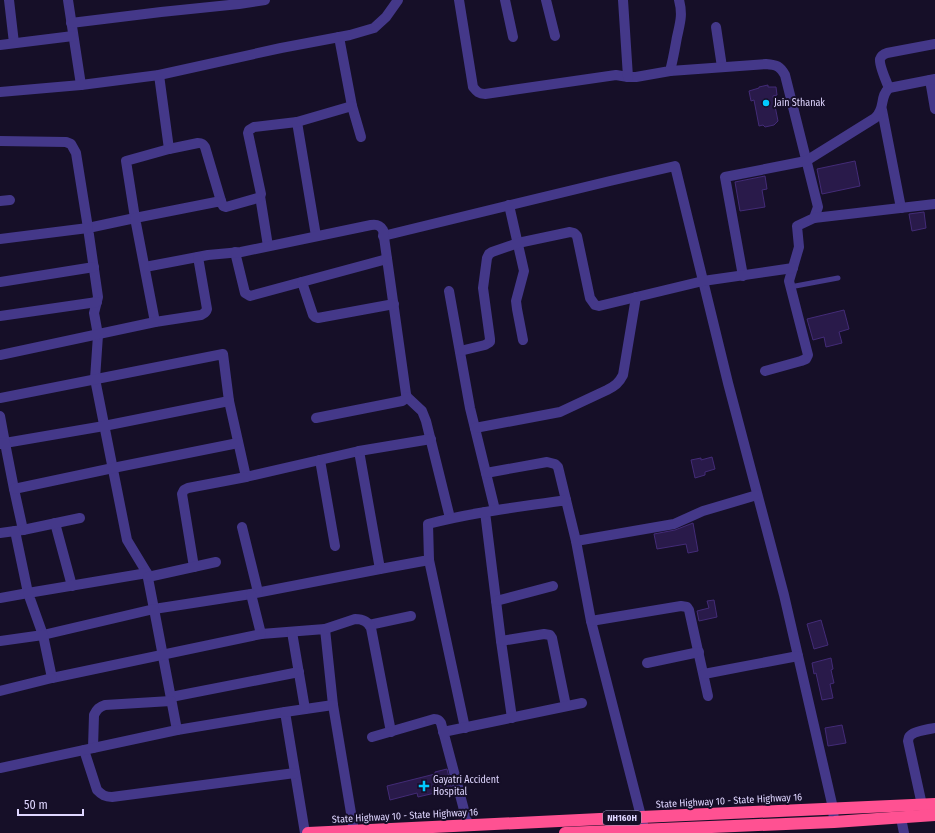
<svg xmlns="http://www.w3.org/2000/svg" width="935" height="833" font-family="'Fira Sans Condensed',sans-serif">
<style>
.building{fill:#291a4a;stroke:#432b77}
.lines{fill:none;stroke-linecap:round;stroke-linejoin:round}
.lane{stroke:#443889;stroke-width:5}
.street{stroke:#443889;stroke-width:10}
.highway{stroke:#ff5192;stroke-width:12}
.poi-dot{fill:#02caff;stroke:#160f28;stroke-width:1.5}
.labels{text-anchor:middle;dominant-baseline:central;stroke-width:4;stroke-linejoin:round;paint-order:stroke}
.shield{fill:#160f28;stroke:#a39abe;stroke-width:1}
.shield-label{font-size:9px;font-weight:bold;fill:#dfd6ff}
.poi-label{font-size:10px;fill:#dfd6ff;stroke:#160f28;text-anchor:start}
.street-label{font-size:10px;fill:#dfd6ff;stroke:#160f28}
</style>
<rect width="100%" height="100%" fill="#160f28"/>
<g class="building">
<polygon points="768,85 768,87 776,87 777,95 773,96 778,121 774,125 765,127 763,125 759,126 754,100 751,101 749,91 759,88 759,87"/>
<polygon points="855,161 860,186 822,194 817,169"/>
<polygon points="765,176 767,189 762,190 765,207 740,211 735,182"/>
<polygon points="924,212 926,228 912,231 909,214"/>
<polygon points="844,310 849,329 839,332 842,343 826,347 824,337 813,340 807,319"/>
<polygon points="712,457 715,469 705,472 705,475 695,478 691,460 701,458 701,460"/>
<polygon points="693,523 698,551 688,553 686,544 657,549 654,534 675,530"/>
<polygon points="714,600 717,617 699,621 697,611 709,608 707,601"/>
<polygon points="821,620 828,645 814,649 807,624"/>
<polygon points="831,658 833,669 831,670 834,683 830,684 833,698 822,700 816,673 814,674 812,663"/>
<polygon points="842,725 846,743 828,746 825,728"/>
<polygon points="447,769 452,790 439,793 439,792 418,797 417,793 390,800 387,786 435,774 435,772"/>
</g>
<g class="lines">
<polyline class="lane" points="790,287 838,278"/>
<g class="street">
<polyline points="9,0 14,43"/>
<polyline points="68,0 81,85"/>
<path d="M459,0L473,87C477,92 479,94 485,94L616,75L628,77H636L670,71C673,60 675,48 677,37C680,23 683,15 679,0"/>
<polyline points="505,0 513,37"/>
<polyline points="546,0 555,36"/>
<polyline points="623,0 628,77"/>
<polyline points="71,23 161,12 239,4 265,0"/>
<polyline points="716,27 722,67"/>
<polyline points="339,37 352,106 361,137"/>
<polyline points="0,45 73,36"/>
<path d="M670,71L766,64C777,65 780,66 785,75L818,207L814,218L797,226L799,247L789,281L808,355L806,359L801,361L765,371"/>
<polyline points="159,75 169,149 126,161 135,218 88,228 98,297 94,313 98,335 95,379 127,540 147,573 154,609 251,594 380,569 359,451 246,477 229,401"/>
<polyline points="930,80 935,109"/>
<path d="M889,88C886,81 879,65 880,59C881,56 884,54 887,53L935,44"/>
<polyline points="0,92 81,85 159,75 281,48 350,35 374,28 386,17 398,0"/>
<polyline points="882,110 901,208"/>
<polyline points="297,122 316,236"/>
<polyline points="0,141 66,142 71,144 76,153 88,228 0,239"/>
<path d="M169,149L198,143C202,143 203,144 205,147L221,201"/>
<polyline points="260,196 268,246"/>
<polyline points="0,201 10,200"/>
<polyline points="509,205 524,271 516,301 517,309 523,340"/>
<polyline points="814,218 935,204"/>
<polyline points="383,236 610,181 675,166 728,383 784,595 833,808 834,822"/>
<polyline points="235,252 245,293 250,296 387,259"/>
<path d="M145,267L208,255L241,252L371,225C377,224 380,225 383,230L406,394L407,397L422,411L426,421L450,518"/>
<path d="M743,276L725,177L806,161L875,118C886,108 879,97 889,88L935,79"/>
<polyline points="0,282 94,267"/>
<polyline points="302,282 313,315 315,317 318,318 394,304"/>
<polyline points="449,291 470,408 495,510"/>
<polyline points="0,316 97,302"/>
<polyline points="155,322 135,218 221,201 223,206 226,207 258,198 260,196 261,194 248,133 249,130 254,127 297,122 352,106"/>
<polyline points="460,351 485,345 490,342 490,339 483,288 487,258 489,254 492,252 518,243 570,232 574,233 577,236 590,298 595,305 599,306 703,281 793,268"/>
<path d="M0,355L155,322L201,315C204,313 206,313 207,309L198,257"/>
<polyline points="0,398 223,354 229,401 104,426 5,443 0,416"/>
<polyline points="316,418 402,401 405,399 407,397"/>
<path d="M475,428L560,412L607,390C615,386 619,383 623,375L636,297"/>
<polyline points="0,444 5,443 14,489 23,530 15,531"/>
<polyline points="359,451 431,439"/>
<polyline points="320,460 335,546"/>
<polyline points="486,473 547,462 555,464 558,467 566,500"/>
<polyline points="14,489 113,468 238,443"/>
<polyline points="485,512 501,641 512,718"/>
<polyline points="55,523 72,586"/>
<polyline points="242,527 258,592"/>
<polyline points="23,530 80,518"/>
<polyline points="0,533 15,531 28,593 0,598"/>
<polyline points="576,541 674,524 703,511 757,495"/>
<polyline points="429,560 465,728"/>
<polyline points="194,567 182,494 184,490 188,488 246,477"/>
<path d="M380,569L429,560L428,524C473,512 520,507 566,500L576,541L591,621L643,824"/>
<polyline points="147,573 28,593 43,635 154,609 177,730 285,712 305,833"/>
<polyline points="148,577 216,562"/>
<polyline points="251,594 261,634 325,629 333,705 285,712"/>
<polyline points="496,601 553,586"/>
<polyline points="591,621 681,606 687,607 689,610 708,696"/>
<polyline points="369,625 411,616"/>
<path d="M325,629L355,619C362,619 368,621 371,628L391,732"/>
<polyline points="292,632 305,709"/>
<polyline points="0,641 43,635 52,678 261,634"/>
<polyline points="501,641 544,634 550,635 552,638 566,706"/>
<polyline points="647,663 699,652"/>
<polyline points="704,674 798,656"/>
<polyline points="0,691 52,678"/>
<polyline points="171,697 299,672"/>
<polyline points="333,705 354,831"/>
<polyline points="443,732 582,703"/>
<path d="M372,737L434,719C438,719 439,720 441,723L468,825"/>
<path d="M93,748L94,715C97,709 99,707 105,705L171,701"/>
<path d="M84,750L97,790C102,795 105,797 112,797L295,773"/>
<polyline points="0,768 177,730"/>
<path d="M922,805L908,741C909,738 908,737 911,735C915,731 929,729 935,728"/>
<polyline points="901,818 904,833"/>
</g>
<g class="highway">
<polyline points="308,833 641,817 935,804"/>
<polyline points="565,833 834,822 935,815"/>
</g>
</g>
<g class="poi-dot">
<circle cx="766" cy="103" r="4"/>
<path d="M422 780h4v4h4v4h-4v4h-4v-4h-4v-4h4z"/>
</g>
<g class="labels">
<rect class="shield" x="603" y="811" width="38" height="14" rx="3"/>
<g class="shield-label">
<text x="622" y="818">NH160H</text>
</g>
<g class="poi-label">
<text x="774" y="103">Jain Sthanak</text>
<text x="433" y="780">Gayatri Accident<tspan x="433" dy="12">Hospital</tspan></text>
</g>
<g class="street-label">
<text transform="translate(729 801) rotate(-3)">State Highway 10 - State Highway 16</text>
<text transform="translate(405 816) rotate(-3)">State Highway 10 - State Highway 16</text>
</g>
</g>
<path d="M18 809v6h65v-6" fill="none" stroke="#dfd6ff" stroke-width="2"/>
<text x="24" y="809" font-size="12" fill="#dfd6ff" stroke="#160f28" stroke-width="3" paint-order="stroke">50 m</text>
</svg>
